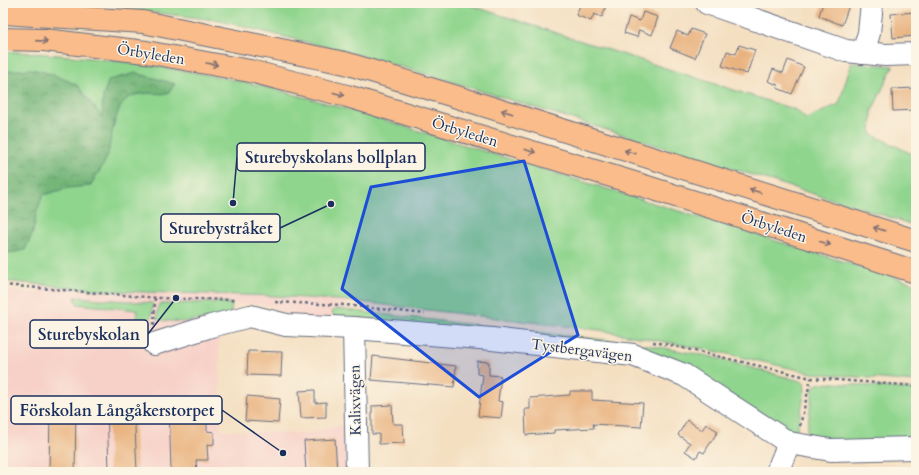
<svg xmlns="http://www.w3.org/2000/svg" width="919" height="475" font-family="Cardo,serif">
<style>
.built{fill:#f7d1c8}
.green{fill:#90d58e;stroke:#568276}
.forest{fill:url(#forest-crowns);stroke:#48726c}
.building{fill:#e9b380}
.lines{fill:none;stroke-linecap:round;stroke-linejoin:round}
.minor-casing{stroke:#676d81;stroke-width:24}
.major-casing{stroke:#676d81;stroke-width:24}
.path{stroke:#676d81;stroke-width:2.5;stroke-dasharray:3 3;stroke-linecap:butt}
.minor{stroke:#fff;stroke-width:22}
.major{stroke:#f9bc8a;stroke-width:22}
.oneway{stroke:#7f6e72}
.marked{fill:#1d4ed8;fill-opacity:0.2;stroke:#1d4ed8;stroke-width:3;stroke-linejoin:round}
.labels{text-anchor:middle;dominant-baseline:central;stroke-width:3;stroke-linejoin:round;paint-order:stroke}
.street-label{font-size:15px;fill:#1b2f5e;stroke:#fcf5e5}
.leader{fill:none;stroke:#1b2f5e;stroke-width:1.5}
.callout-dot{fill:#1b2f5e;stroke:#fcf5e5;stroke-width:1.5}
.callout{fill:#fcf5e5;stroke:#1b2f5e;stroke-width:1.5}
.callout-label{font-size:16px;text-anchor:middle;font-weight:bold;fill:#1b2f5e}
</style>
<defs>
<pattern id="forest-crowns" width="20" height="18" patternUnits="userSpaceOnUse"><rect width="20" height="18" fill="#74b679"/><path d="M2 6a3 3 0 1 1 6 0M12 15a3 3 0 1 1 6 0" fill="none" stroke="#5e9466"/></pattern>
</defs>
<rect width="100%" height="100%" fill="#fcf5e5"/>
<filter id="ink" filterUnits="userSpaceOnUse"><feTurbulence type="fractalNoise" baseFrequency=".025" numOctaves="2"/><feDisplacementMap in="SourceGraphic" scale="8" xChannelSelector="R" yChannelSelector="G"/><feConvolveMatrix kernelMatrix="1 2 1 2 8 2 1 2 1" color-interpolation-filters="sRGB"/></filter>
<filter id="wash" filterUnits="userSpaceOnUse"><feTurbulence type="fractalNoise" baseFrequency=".012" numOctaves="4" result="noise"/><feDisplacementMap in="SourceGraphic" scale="16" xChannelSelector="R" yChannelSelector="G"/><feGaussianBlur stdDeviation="0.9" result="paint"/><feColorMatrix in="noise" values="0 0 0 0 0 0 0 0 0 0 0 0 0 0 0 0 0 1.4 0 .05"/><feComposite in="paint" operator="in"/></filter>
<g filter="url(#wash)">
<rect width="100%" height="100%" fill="#f4dfc1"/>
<polygon class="built" points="47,216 354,273 343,323 283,315 270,305 234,304 229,331 219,340 221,430 304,434 346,424 349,472 3,472 3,290 38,293"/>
<g class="green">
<polygon points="90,3 463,3 796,110 806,119 839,104 851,63 893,66 872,111 871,134 910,153 916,154 916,226 849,204 817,195 443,79 359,55 216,20 149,12"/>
<path d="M3,51C88,56 173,66 257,85C340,105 421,132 503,157C641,199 778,242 916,284V382L812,373L710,350L599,330L351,301L274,296L109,291L3,281Z"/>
<polygon points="75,297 152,303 153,305 151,319 136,318 137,310 77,304"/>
<polygon points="222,302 232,304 230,317 183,322 158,320 157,318 158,306 159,304"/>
<polygon points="337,309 648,345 708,356 804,382 805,391 797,430 785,431 672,364 334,317 332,311"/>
<polygon points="834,383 916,390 916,445 810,440 807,431 813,388 817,384"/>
</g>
<path class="forest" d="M3,69L6,71L31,69L52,74L77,85L102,117L103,95L109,80L136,73L175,84L167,94C129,92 121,93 112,133C110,139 110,147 108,154C106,163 95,177 90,186L68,188L43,195L37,211L33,232L25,250L9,253L3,245Z"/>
<g id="blocks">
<g class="building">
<polygon points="581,3 592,7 593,3 607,3 602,17 594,14 591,21 576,15"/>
<polygon points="823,3 850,3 842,25 819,16"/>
<polygon points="643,12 658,17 652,35 639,30 637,37 624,33 629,17 640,21"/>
<polygon points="916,12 916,36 893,38 891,14"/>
<polygon points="691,29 705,34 695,58 670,48 677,31 688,36"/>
<polygon points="739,45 755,50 747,74 722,66 727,51 736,54"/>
<polygon points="788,60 804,67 792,94 777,88 778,85 768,81 773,69 783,73"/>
<polygon points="916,88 916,110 893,111 892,89"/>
<polygon points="248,351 282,352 281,376 247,375"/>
<polygon points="373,356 456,366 454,387 371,380"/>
<polygon points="477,361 489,362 489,375 501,376 498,401 503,402 501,418 478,416 483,375 477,374"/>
<polygon points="315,390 315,403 326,402 326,417 301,418 299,391"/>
<polygon points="570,391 592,391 592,400 643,403 641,427 593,424 594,428 554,430 554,433 526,435 525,409 530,409 530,398 570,395"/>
<polygon points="247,396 280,399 278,423 245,421"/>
<polygon points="169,402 196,403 196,418 207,418 207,431 214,432 214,444 207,445 208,460 196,460 197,472 171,472"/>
<polygon points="134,405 137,472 109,472 107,406"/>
<polygon points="392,405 393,424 403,424 404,443 379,444 379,434 372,434 372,406"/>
<polygon points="50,409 76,410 75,472 49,472"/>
<polygon points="687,420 702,430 706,424 718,431 704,453 700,451 696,458 685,451 690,443 678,435"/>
<polygon points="335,439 337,472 306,472 304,441"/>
</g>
</g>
</g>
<g filter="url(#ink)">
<use href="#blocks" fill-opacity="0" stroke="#676d81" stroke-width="1"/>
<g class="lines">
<g class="minor-casing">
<g id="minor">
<polyline points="707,3 846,51 885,55 916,54"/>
<polyline points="863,53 869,33 872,3"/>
<polyline points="354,328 357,472"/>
<polyline points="154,344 211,326 250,316 286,325 354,328 492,339 633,355 684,375 789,443 831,450 916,448"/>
<polyline points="777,472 789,443"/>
</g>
</g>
<g class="major-casing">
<g id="major">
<polyline points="3,13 143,22 345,63 457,97 916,241"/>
<polyline points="3,39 44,40 146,52 250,71 347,96 641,185 916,272"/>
</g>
</g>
<g class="path">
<polyline points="3,285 158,298 234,300"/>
<polyline points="275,302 345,305 425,314"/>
<polyline points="154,325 155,297"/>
<polyline points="653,342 665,344 811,378 916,386"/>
<polyline points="800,426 811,378"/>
</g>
<use href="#minor" class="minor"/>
<use href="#major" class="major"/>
</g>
<defs><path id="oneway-shaft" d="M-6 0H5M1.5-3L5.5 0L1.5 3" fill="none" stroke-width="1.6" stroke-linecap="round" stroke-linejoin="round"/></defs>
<g class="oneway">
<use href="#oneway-shaft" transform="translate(42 41) rotate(4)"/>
<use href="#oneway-shaft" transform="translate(212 64) rotate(10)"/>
<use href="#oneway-shaft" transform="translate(339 94) rotate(14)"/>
<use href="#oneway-shaft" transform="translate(507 112) rotate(-162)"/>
<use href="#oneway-shaft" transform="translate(530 151) rotate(17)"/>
<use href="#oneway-shaft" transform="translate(630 152) rotate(-163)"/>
<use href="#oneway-shaft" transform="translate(755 191) rotate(-163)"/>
<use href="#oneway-shaft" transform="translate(879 229) rotate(-163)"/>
<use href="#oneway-shaft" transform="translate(825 243) rotate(18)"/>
</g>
</g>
<path class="marked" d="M524,161L578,335L479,397L342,289L371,187Z"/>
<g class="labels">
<g class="street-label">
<text transform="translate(151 54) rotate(9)">Örbyleden</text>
<text transform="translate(465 132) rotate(17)">Örbyleden</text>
<text transform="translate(774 227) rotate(18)">Örbyleden</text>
<text transform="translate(582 350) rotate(7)">Tystbergavägen</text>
<text transform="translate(355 400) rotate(-91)">Kalixvägen</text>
</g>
</g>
<path class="leader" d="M233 203L237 157M331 204L280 228M176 298L148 334M283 453L222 410"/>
<g class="callout-dot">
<circle cx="233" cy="203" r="4"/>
<circle cx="331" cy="204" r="4"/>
<circle cx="176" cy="298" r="4"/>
<circle cx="283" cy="453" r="4"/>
</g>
<g class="callout">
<rect x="237" y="143" width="188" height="28" rx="4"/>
<rect x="161" y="214" width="119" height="28" rx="4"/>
<rect x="30" y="320" width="118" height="28" rx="4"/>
<rect x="11" y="396" width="211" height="28" rx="4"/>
</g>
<g class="callout-label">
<text x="331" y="163">Sturebyskolans bollplan</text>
<text x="221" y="234">Sturebystråket</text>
<text x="89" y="340">Sturebyskolan</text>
<text x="117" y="416">Förskolan Långåkerstorpet</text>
</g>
<rect width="919" height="475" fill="none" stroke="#fcf5e5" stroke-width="16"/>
</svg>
